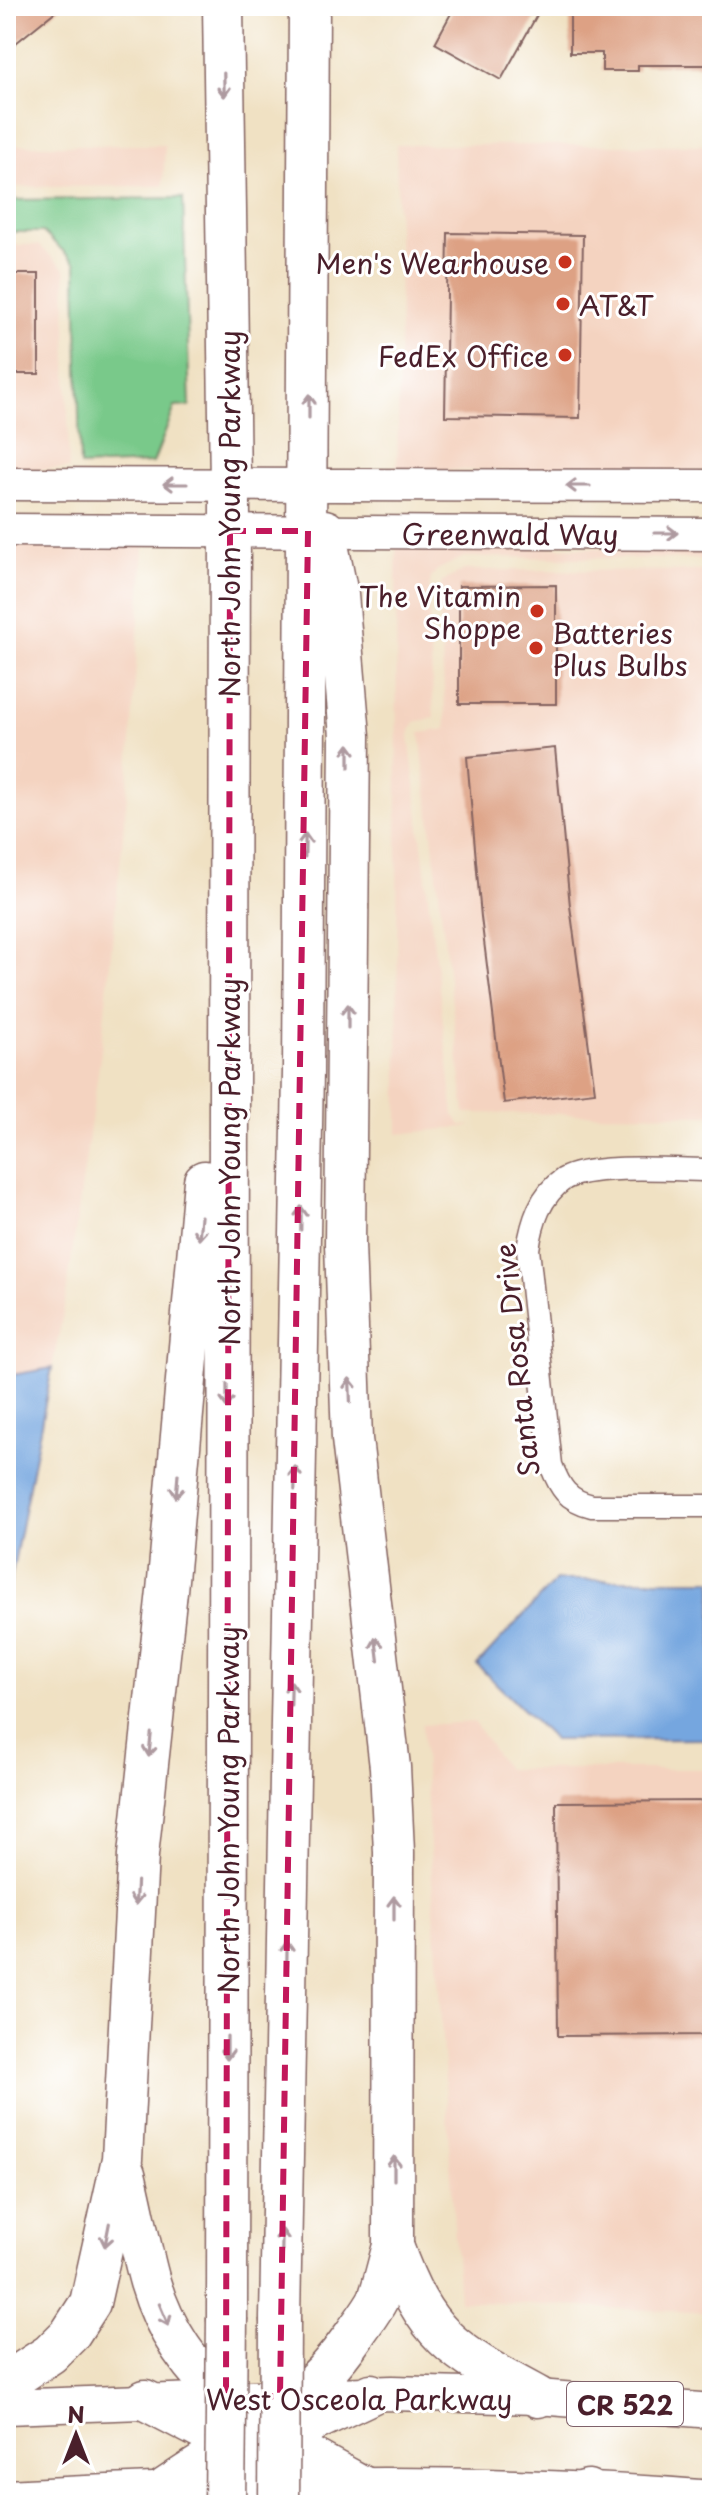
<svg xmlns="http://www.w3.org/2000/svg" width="718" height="2511" font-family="'Playpen Sans',sans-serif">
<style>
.built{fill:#f4d3c0}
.green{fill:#79c98a;stroke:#62745a;stroke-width:2}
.water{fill:#74a6df;stroke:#5f6285;stroke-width:2}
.building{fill:#dda184}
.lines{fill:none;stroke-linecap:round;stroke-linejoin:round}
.street-casing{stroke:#846360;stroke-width:25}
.secondary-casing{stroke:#846360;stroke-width:35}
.primary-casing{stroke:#846360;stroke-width:37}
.highway-casing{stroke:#846360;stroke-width:43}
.street{stroke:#fff;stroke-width:22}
.secondary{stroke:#fff;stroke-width:32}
.primary{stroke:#fff;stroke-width:34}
.highway{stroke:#fff;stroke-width:40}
.highway-bridge-casing{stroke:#846360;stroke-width:43;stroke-linecap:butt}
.highway-bridge{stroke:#fff;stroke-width:40}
.oneway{stroke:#ae9aa0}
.marked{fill:none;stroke:#c2185b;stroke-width:6;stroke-dasharray:16 10;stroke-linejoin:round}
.poi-dot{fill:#c8321e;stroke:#fff;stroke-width:3}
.labels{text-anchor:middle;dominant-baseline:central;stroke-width:6;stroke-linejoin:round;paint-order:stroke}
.shield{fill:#fff;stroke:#80626b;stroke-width:2}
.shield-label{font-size:26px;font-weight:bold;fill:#4a1f2b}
.poi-label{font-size:28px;fill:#4a1f2b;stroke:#fff;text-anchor:end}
.street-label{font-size:28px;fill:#4a1f2b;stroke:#fff}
</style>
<rect width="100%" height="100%" fill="#fff"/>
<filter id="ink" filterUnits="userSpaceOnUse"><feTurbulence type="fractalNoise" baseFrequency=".0125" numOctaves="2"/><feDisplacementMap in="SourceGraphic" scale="16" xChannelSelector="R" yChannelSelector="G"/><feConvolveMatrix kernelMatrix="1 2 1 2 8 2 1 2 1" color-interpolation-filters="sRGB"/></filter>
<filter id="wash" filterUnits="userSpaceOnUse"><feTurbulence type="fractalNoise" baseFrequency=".006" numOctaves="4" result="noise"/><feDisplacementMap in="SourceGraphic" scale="32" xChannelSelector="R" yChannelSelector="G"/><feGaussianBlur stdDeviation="1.8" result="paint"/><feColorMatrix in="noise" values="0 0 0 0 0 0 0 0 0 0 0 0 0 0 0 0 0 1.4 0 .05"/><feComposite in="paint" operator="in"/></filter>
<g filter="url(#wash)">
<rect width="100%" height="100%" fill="#f0e1c3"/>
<g class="built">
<polygon points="6,145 165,145 163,186 6,187"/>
<polygon points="396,145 712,145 712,471 397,470 400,320"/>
<polygon points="6,245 39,245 65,269 69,469 6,469"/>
<polygon points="6,545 144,545 128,785 101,1051 65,1303 52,1368 6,1376"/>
<polygon points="396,547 712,548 712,559 464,557 437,570 431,578 428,595 434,718 415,722 409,735 454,1115 461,1125 474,1126 398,1134"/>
<polygon points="464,570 712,571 712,1115 465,1113 420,733 446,729 439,594 442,582"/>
<polygon points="474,1722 506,1769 712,1769 712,2313 459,2301 422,1725"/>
</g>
<polygon class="green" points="183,198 190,406 175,407 153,463 80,466 76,263 43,232 6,232 6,200"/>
<g class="water">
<polygon points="52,1368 6,1604 6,1376"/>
<polygon points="556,1580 712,1580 712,1739 554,1740 477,1665"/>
</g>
<g id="blocks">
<g class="building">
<polygon points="6,6 62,6 6,51"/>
<polygon points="455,6 542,6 501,80 435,43"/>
<polygon points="570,6 712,6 712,65 638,65 638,71 602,71 602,53 570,53"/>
<polygon points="448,233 583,235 580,418 445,416"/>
<rect x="6" y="274" width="33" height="100"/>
<polygon points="556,585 556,704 459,704 459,586"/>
<polygon points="555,748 570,906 595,1092 504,1103 481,917 467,757"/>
<polygon points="712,1801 712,2035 558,2036 556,1802"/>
</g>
</g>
</g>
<g filter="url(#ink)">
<use href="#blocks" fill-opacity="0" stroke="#846360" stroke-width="2"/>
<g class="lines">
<g class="street-casing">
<path id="street" d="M712,1170C679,1170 590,1163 564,1179C540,1195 532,1223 528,1249L551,1465C560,1488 567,1500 592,1506H712"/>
</g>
<g class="secondary-casing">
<g id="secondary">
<polyline points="6,484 712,486"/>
<polyline points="6,530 712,534"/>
</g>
</g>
<g class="primary-casing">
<g id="primary">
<polyline points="6,2407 392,2393 538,2397 712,2411"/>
<path d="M6,2497C240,2484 478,2478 712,2498"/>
</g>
</g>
<g class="highway-casing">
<g id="highway">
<polyline points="223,6 230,484 227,2318"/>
<path d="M125,2174C134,2210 140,2246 150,2282C182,2391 272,2437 364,2487"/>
<path d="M393,2246C426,2339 455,2352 538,2397"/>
<polyline points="280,2319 303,1072 309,6"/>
<polyline points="6,2383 50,2354 70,2334 90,2303 122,2159 138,1855 167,1591 204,1181"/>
<polyline points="145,2400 230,2444 301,2505"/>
<path d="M166,2488C239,2438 302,2411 354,2335C362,2323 372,2311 378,2299C384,2282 388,2263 393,2246L394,1852L390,1767L352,1439L345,1244L350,736L338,595L325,530"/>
<path d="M192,2505C238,2451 309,2424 371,2394"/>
<polyline points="542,2505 588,2490"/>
</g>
</g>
<use href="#street" class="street"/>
<use href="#secondary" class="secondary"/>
<use href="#primary" class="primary"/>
<use href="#highway" class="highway"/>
<g class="highway-bridge-casing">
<g id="highway-bridge">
<polyline points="225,2505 227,2318"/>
<polyline points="279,2505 280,2319"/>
</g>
</g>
<use href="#highway-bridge" class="highway-bridge"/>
</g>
<defs><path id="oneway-shaft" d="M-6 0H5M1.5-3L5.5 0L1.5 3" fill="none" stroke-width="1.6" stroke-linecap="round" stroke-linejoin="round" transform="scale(2)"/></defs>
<g class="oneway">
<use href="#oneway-shaft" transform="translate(224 85) rotate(89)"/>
<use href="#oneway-shaft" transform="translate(309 406) rotate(-90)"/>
<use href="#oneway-shaft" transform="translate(175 484) rotate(-180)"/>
<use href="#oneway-shaft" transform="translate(578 486) rotate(-180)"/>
<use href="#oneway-shaft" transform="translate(666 533)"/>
<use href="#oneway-shaft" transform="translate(349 756) rotate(-90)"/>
<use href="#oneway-shaft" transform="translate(305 845) rotate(-89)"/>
<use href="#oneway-shaft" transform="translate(348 1016) rotate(-90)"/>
<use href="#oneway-shaft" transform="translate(301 1218) rotate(-89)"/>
<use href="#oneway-shaft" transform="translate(200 1228) rotate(95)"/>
<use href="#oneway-shaft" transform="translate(350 1390) rotate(-92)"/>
<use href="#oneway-shaft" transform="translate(227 1396) rotate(90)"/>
<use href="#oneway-shaft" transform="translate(295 1478) rotate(-89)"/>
<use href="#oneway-shaft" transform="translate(177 1486) rotate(95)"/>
<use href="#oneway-shaft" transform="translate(377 1649) rotate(-97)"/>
<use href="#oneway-shaft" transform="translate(291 1693) rotate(-89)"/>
<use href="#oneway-shaft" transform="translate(150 1745) rotate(96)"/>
<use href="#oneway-shaft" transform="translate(136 1893) rotate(93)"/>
<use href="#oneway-shaft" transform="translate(394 1908) rotate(-90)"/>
<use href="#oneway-shaft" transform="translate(287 1953) rotate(-89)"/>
<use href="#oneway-shaft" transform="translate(227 2048) rotate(90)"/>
<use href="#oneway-shaft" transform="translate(394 2168) rotate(-90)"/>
<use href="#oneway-shaft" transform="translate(107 2235) rotate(101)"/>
<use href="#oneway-shaft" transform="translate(282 2241) rotate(-89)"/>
<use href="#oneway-shaft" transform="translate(164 2315) rotate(67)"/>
</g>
</g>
<path class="marked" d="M230,531H308L280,2396L226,2398Z"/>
<g class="poi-dot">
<circle cx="565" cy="262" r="8"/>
<circle cx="563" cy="304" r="8"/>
<circle cx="565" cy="355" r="8"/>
<circle cx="537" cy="611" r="8"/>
<circle cx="536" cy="648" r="8"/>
</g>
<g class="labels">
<rect class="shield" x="567" y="2382" width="116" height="44" rx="6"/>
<g class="shield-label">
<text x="625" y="2404">CR 522</text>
</g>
<g class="poi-label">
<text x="549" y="262">Men's Wearhouse</text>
<text x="579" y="304" text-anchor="start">AT&amp;T</text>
<text x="549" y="355">FedEx Office</text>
<text x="521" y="595">The Vitamin<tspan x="521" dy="32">Shoppe</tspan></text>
<text x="552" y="632" text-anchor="start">Batteries<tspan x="552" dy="32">Plus Bulbs</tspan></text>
</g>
<g class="street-label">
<text transform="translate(228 514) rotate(-90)">North John Young Parkway</text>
<text x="510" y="533">Greenwald Way</text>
<text transform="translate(228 1162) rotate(-90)">North John Young Parkway</text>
<text transform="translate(516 1360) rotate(-96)">Santa Rosa Drive</text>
<text transform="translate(227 1810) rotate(-90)">North John Young Parkway</text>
<text x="359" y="2398">West Osceola Parkway</text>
</g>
</g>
<rect width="718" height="2511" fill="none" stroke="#fff" stroke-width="32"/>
<g transform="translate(76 2435)" stroke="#ffffff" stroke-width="6" paint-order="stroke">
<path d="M0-6L14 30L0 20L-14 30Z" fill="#4a1f2b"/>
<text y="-12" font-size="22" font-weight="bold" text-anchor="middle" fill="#4a1f2b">N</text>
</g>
</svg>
